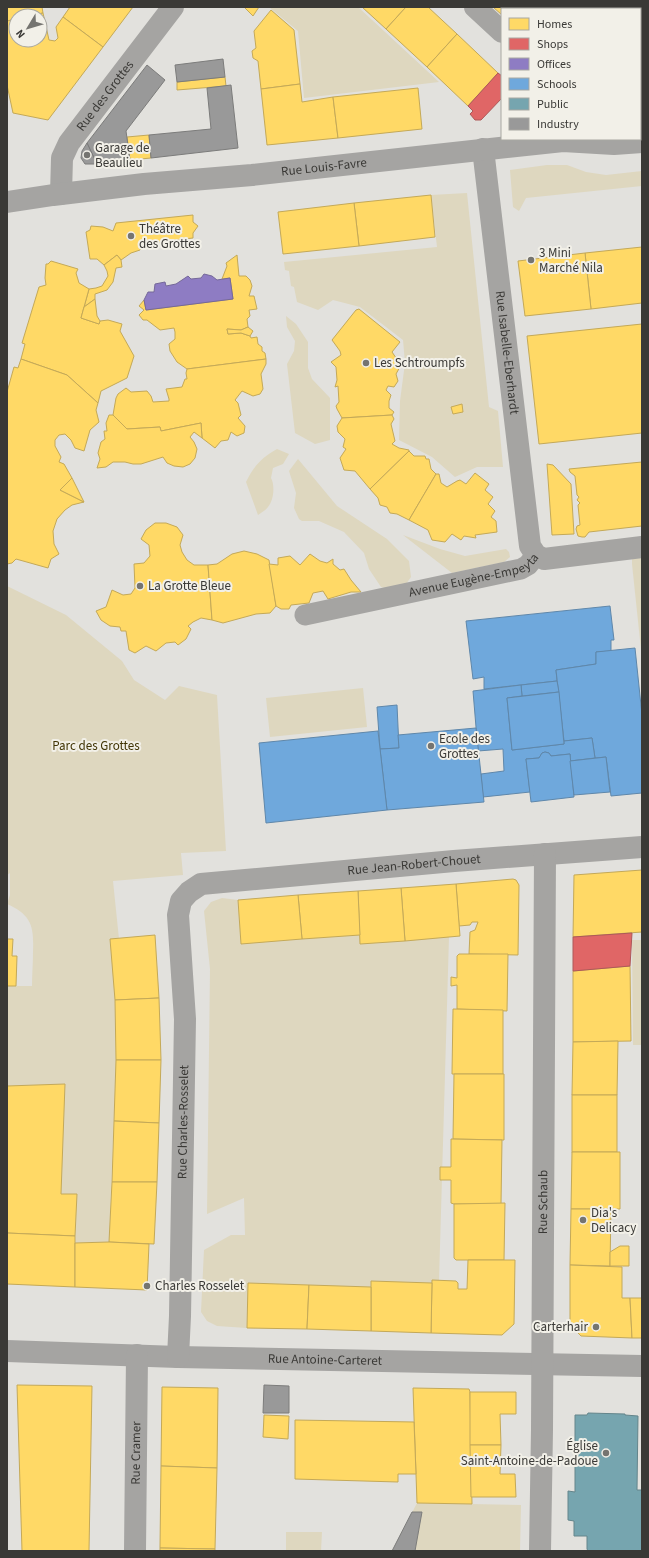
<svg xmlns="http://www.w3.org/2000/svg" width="649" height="1558" font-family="'Source Sans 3',sans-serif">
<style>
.green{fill:#ded7bf}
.homes{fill:#ffd966;stroke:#c4a958}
.shops{fill:#e06666;stroke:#ae5858}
.offices{fill:#8e7cc3;stroke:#756899}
.schools{fill:#6fa8dc;stroke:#5f87aa}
.public{fill:#76a5af;stroke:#64858b}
.industry{fill:#999;stroke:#7c7c7b}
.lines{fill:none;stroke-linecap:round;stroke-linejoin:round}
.pedestrian{stroke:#a5a4a2;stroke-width:21}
.minor{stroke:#a5a4a2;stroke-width:22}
.tertiary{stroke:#a5a4a2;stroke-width:22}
.poi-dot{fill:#757470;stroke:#f2f0e8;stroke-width:1.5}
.labels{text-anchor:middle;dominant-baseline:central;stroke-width:4;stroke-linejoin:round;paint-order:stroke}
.street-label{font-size:13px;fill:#3a3936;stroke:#f2f0e8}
.poi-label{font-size:13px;fill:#3a3936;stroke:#f2f0e8;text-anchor:start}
.park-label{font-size:13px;fill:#413506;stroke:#f2f0e8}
</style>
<rect width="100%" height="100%" fill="#e2e1dd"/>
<g class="green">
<polygon points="269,7 358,7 439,82 304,98 298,31"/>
<polygon points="547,165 567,165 586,172 606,175 642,171 642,186 526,198 519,211 513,207 510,170"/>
<polygon points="467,193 489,407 498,411 503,467 477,467 455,477 432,457 399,440 400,401 405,363 403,340 360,307 333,300 318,310 297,302 294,287 291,286 289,271 285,270 284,262 437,247 431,195"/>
<polygon points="286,316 296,324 308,342 308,368 312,379 330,398 330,440 315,444 295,433 287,364 294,351 295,341 287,327"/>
<path d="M277,449L289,454L283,464L273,468L271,478C275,485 274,500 268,507C266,510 261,513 258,515L246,482C254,466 261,458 277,449Z"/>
<polygon points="298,459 337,506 387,539 409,561 411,577 406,584 388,589 381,587 369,569 364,553 344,532 319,521 302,521 299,519 294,508 296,493 289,471"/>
<polygon points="403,535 440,549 465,556 506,549 509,552 510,557 504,562 452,573"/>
<polygon points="632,555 642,555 642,659 632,564"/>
<path d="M7,586L66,615L122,661L134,680L165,700L179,686L217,695L226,851L181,853L183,875L113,881L119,939L115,1000L116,1060L109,1242L75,1243L77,1194H61L65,1084L7,1086V986H32C32,975 33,963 33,952C34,927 32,915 7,904L10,895V873L7,875Z"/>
<polygon points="363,688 367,727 270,737 266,698"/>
<polygon points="222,898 238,900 241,943 360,935 360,944 449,937 439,1281 432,1280 432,1283 371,1281 371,1287 248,1283 247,1328 217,1326 207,1321 201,1312 204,1250 231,1235 245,1235 244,1198 207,1214 210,969 204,911 211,902"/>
<polygon points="632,940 642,940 642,1045 633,1045"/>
<polygon points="417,1503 521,1505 520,1551 392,1551"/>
<polygon points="286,1532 322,1532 321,1551 286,1551"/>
</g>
<g class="homes">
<polygon points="7,7 42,7 43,13 28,16 16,16 16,19 7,21"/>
<polygon points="70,7 133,7 103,47 63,17"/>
<polygon points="244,7 259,7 253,16"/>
<polygon points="362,7 406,7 386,29"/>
<polygon points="406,7 428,7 457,34 427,67 386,29"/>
<polygon points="493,7 522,7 520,9 502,9 502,15"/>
<polygon points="522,7 581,7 583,9 520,9"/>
<polygon points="271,10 294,30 300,84 261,89 258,61 253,58 252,51 256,48 254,31"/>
<polygon points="43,13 49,40 55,41 58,38 56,27 63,17 103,47 48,120 13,113 7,85 7,21 16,19 16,40 40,40 40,16 28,16"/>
<polygon points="457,34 498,73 468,106 427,67"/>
<polygon points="642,35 642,105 640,105 640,37"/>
<polygon points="225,77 226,86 177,90 177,82"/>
<polygon points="300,84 302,102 333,97 338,138 267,145 261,89"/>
<polygon points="418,88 422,129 338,138 333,97"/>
<polygon points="149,135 151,158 130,160 127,137"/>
<polygon points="431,195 435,237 359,246 354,203"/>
<polygon points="354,203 359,246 283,254 278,212"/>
<polygon points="193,215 193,222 198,226 193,233 193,238 143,244 143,246 140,250 131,253 121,260 117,255 104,265 97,259 90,259 86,232 90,230 91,226 103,227 113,231 116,223"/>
<polygon points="642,247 642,303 591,309 585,253"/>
<polygon points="585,253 591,309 525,316 518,261"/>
<polygon points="117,255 121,260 122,267 116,268 113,282 107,290 95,294 95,299 84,307 89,289 96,288 102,286 108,276 107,271 104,265"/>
<polygon points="237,255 239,276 246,276 250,280 252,286 249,296 254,296 257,309 249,310 250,316 247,319 248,327 241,330 227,329 228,334 241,333 250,336 251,338 257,337 258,344 262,347 262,351 265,353 266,359 187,369 177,362 170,351 169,344 175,339 175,332 174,328 160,330 147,320 143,320 139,315 144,310 139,306 144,300 146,310 233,299 230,278 222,279 227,266 226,263"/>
<polygon points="51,261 78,269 76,273 79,283 89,289 81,318 99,324 100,321 108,320 122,324 120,331 134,356 127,378 101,391 98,403 67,375 21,359 25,344 22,343 39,287 46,285 45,278 46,264 48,264"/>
<polygon points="95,299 97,316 100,321 99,324 81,318 84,307"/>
<polygon points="359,309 400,342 392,352 401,365 396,374 398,381 394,387 388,386 386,390 391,395 389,401 389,408 394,412 392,415 342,418 337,409 336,406 339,402 338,386 335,387 337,380 336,367 331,362 341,355 340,351 332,340 356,310"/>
<polygon points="642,324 642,433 539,444 527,336"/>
<polygon points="248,327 253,331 250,336 241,333 228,334 227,329 241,330"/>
<polygon points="21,359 67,375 98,403 96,410 99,422 90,430 84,451 75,448 71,440 65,434 59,435 55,440 55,446 61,457 59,462 64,464 72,478 60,490 84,502 72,505 65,510 57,519 53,531 54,544 59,554 51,559 48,568 16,559 12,563 7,564 7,392 14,367 18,368"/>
<polygon points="266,359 266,364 261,374 263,389 260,394 253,396 242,391 235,400 238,403 241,415 238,418 245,426 244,433 237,436 231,432 228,440 221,441 215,448 202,438 201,423 161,431 160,427 127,429 113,415 116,398 118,394 126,388 131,392 147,391 151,396 153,402 169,401 169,399 166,389 182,387 185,379 187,379 186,373 187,369"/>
<polygon points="462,404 463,412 453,414 451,407"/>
<polygon points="109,415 113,415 127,429 160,427 161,431 201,423 202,438 194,432 190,437 194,442 197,449 195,458 190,464 183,467 174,466 167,463 163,457 141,464 133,464 125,462 113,462 106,467 97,468 100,459 98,453 101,442 105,439 104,431 107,431 106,423"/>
<polygon points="392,415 394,419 391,424 395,441 392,444 399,448 409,450 409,451 370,489 355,471 344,470 340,458 346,449 343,447 345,439 338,432 337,426 342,418"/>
<polygon points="409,451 414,456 425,456 426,459 429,459 431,469 436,474 409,520 397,514 390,513 387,507 380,505 378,498 370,489"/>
<polygon points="642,462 642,526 589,532 585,537 582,537 578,536 576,529 577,526 580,525 578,505 580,503 577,500 579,497 577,495 575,476 570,472 569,469"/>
<polygon points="547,464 553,465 571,484 574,534 552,535"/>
<polygon points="475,473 489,484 485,490 493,497 488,504 495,511 491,517 496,521 497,532 475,535 476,538 464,536 461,540 452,534 445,542 432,540 428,530 409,520 436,474 439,474 441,483 447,487 457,481 460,480 466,484"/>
<polygon points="72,478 84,502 60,490"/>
<polygon points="155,523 166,523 177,527 183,535 180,545 182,552 187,560 194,565 208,565 212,620 201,618 193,622 188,626 191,629 186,639 178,645 175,642 166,643 156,651 146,646 135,653 129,650 126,631 121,631 120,627 110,626 101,620 96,611 106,607 112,590 123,595 131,594 135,588 134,564 144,563 150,556 149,545 141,539 146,530"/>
<polygon points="244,551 257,554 269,560 276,606 270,613 256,614 223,623 212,620 208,565 217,564 232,554"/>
<polygon points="310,554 320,561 327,563 333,559 333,564 340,570 344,569 351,580 361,592 351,592 328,599 323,591 313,593 309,603 291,605 289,609 281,609 276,606 269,564 278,565 278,558 290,556 300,565"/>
<polygon points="642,870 642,932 573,937 574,875"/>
<polygon points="513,879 516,880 519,885 518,955 469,954 470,932 475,930 478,922 472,922 470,925 459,926 456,884"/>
<polygon points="456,884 460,936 405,941 401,888"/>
<polygon points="401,888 405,941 360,944 358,891"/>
<polygon points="358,891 360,935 302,939 298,895"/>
<polygon points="298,895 302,939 241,944 238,900"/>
<polygon points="155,935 159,998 115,1000 110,939"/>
<polygon points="7,939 13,939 12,956 17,956 16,986 7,986"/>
<polygon points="459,954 508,954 507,1011 457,1009 457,985 451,986 451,977 457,978 457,956"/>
<polygon points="630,966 631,1041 573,1042 573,971"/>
<polygon points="159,998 161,1060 116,1060 115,1000"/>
<polygon points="453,1009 503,1010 503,1074 452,1074"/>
<polygon points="618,1041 617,1095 572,1095 573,1042"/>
<polygon points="116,1060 161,1060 159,1123 114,1121"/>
<polygon points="454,1074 504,1074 504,1140 453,1139"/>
<polygon points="65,1084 61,1194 77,1194 75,1236 7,1233 7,1086"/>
<rect x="572" y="1095" width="45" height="57"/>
<polygon points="114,1121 159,1123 157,1182 112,1182"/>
<polygon points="451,1139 502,1140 501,1204 454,1204 451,1203 451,1180 440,1180 440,1167 451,1167"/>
<polygon points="572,1152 620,1152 620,1209 571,1209"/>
<polygon points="112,1182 157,1182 154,1244 109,1242"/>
<polygon points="505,1203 504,1260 456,1260 454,1258 454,1204"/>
<polygon points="571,1209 611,1209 610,1266 570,1265"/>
<polygon points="7,1233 75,1236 75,1287 7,1284"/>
<polygon points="109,1242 149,1244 147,1290 75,1287 75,1243"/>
<polygon points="620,1246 629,1246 629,1266 610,1266 610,1252"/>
<polygon points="468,1260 515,1260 514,1324 502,1335 431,1333 432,1280 456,1281 458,1283 458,1289 467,1289"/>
<polygon points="570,1265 622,1267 622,1298 630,1298 632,1338 581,1336 570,1325"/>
<polygon points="371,1281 432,1283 431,1333 371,1331"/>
<polygon points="248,1283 309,1285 307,1329 247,1328"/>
<polygon points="309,1285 371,1287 371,1331 307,1329"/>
<polygon points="630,1298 642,1298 642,1338 632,1338"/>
<polygon points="17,1385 92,1386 89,1551 22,1551"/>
<polygon points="162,1387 218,1388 217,1468 161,1466"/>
<polygon points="413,1388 469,1389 470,1392 472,1504 417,1503"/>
<polygon points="470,1392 516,1392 516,1414 500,1414 501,1445 470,1445"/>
<polygon points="264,1415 289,1416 288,1439 263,1437"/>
<polygon points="295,1420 414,1422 416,1474 398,1474 398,1482 295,1479"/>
<polygon points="470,1445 501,1445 500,1474 515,1474 516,1497 471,1497"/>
<polygon points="161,1466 217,1468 215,1549 160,1548"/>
<polygon points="160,1548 215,1549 215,1551 160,1551"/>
</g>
<g class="shops">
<polygon points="498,73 502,76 502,98 481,120 475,120 470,114 473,111 468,106"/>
<polygon points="632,933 630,966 573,971 573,937"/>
</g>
<polygon class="offices" points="204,274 212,276 217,280 230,278 233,299 146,310 144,300 148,292 154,292 155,284 165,282 166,286 176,284 188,276 191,279 201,278"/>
<g class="schools">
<polygon points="610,606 614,640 611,640 611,651 596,652 596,664 556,670 557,681 484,689 484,677 473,679 466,621"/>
<polygon points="635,648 642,715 642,793 611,796 606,757 595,758 592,738 564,741 556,670 596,664 596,652"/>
<polygon points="557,681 559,692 522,696 521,685"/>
<polygon points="521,685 522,696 507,698 512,750 564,744 564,741 592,738 595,758 570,761 570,754 551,756 549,753 545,752 542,753 539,758 526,759 530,792 483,797 481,774 504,771 503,749 478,751 473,691"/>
<polygon points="559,692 564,744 512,750 507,698"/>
<polygon points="397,705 399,748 380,749 377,707"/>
<polygon points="476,728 484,802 387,810 380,749 399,748 398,735"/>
<polygon points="378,731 387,810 266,823 259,743"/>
<polygon points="545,752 549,753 551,756 570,754 574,797 531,802 526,759 539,758 542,753"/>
<polygon points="606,757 610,792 574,795 570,761"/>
</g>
<polygon class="public" points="588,1413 625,1414 625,1415 638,1416 637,1490 642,1490 642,1551 588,1551 587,1549 587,1536 574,1536 574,1521 568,1520 568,1491 575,1492 575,1415 587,1415"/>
<g class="industry">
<polygon points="223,59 225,77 177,82 175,65"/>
<polygon points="147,65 165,80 126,131 130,160 97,164 87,143"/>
<polygon points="231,85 238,148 151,158 149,135 211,129 207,88"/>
<polygon points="87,143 97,164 85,164 81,158 82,151"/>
<polygon points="264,1385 289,1386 289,1413 263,1413"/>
<polygon points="412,1512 422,1512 415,1551 392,1551"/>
</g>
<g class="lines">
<path class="pedestrian" id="s1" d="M305,615L521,569L528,565L536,555"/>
<g class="minor">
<polyline points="475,7 502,32"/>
<path id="s2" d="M483,149L530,546L536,555L544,559L642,547"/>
<path id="s3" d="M61,194L62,158L69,143L173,7"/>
<path id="s4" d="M7,1351L178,1357L642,1366"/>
<path id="s5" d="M178,1357L180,1316L185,1019L178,915L181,901L189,892L201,884L454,861L642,847"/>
<path id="s6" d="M135,1551L137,1355"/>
<path id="s7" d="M540,1551L542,1430L545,854"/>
</g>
<path class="tertiary" id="s8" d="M7,202L53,195L144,184L252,175L563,141L614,144L642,142"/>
</g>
<g class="poi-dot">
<circle cx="87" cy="155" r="4"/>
<circle cx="131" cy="236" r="4"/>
<circle cx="531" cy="260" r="4"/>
<circle cx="366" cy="363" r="4"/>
<circle cx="140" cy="586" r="4"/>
<circle cx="431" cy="746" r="4"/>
<circle cx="583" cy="1220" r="4"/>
<circle cx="147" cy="1286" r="4"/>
<circle cx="596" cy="1327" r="4"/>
<circle cx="606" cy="1453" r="4"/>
</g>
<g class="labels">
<g class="street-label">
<text stroke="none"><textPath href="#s3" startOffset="112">Rue des Grottes</textPath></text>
<text stroke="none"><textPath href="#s8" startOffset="319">Rue Louis-Favre</textPath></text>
<text stroke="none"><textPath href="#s2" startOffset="205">Rue Isabelle-Eberhardt</textPath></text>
<text stroke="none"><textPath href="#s1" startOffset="174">Avenue Eugène-Empeyta</textPath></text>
<text stroke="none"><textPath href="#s5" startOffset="697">Rue Jean-Robert-Chouet</textPath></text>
<text stroke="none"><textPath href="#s5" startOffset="235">Rue Charles-Rosselet</textPath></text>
<text stroke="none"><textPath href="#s7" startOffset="349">Rue Schaub</textPath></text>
<text stroke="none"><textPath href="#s4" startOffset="318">Rue Antoine-Carteret</textPath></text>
<text stroke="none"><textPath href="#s6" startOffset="98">Rue Cramer</textPath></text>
</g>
<g class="poi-label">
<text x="95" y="148">Garage de<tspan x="95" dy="15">Beaulieu</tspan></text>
<text x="139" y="229">Théâtre<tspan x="139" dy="15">des Grottes</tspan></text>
<text x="539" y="253">3 Mini<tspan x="539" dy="15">Marché Nila</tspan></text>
<text x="374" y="363">Les Schtroumpfs</text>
<text x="148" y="586">La Grotte Bleue</text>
<text x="439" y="739">Ecole des<tspan x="439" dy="15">Grottes</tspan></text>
<text x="591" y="1213">Dia's<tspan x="591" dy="15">Delicacy</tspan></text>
<text x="155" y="1286">Charles Rosselet</text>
<text x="588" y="1327" text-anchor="end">Carterhair</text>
<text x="598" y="1446" text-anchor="end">Église<tspan x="598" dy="15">Saint-Antoine-de-Padoue</tspan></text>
</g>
<g class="park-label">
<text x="96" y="746">Parc des Grottes</text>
</g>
</g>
<rect width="649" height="1558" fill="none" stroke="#3a3936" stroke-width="16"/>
<rect x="501" y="8" width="140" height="132" fill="#f2f0e8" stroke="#a8a7a1"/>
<rect x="509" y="18" width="20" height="12" fill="#ffd966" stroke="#a8a7a1"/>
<text x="537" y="28" font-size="12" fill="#3a3936">Homes</text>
<rect x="509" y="38" width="20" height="12" fill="#e06666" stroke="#a8a7a1"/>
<text x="537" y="48" font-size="12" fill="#3a3936">Shops</text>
<rect x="509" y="58" width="20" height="12" fill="#8e7cc3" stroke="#a8a7a1"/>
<text x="537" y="68" font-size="12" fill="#3a3936">Offices</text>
<rect x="509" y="78" width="20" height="12" fill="#6fa8dc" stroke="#a8a7a1"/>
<text x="537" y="88" font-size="12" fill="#3a3936">Schools</text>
<rect x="509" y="98" width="20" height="12" fill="#76a5af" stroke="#a8a7a1"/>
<text x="537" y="108" font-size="12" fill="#3a3936">Public</text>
<rect x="509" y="118" width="20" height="12" fill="#999999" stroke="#a8a7a1"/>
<text x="537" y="128" font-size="12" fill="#3a3936">Industry</text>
<g transform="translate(28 28) rotate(232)"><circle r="19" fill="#f2f0e8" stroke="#a8a7a1"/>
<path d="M0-3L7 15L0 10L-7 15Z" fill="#757470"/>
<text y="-6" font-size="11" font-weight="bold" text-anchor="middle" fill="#3a3936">N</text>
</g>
</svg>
